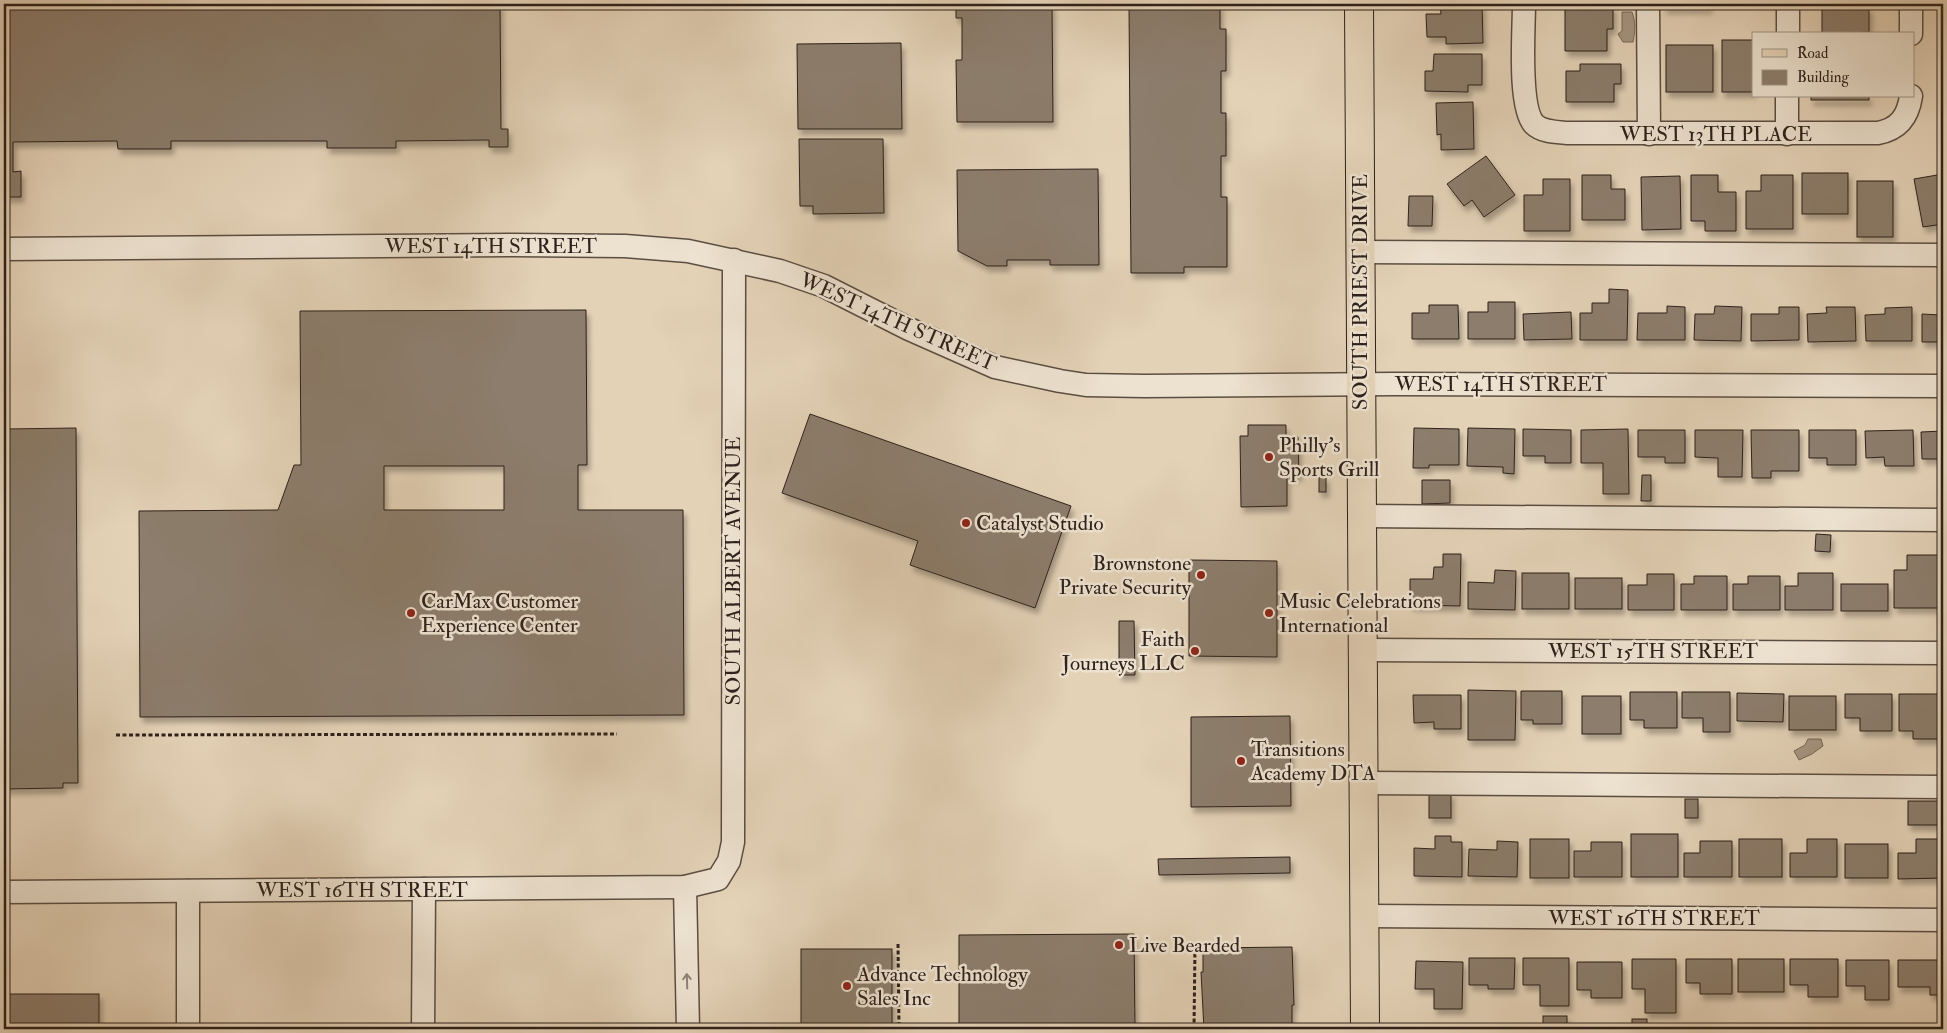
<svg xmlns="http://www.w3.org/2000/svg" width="1947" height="1033" font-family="'IM FELL Double Pica',serif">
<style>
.water{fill:#a69682;stroke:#766759}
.building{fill:#8c7d6c;stroke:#2d211b;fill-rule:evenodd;filter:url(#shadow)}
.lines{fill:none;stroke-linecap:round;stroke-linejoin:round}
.minor-casing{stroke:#5b4d42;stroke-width:25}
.major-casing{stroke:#2d211b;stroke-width:30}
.path{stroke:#2d211b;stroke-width:3;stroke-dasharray:4 2.5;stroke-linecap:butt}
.minor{stroke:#ede2d0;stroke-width:22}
.major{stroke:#e4d2b7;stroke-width:28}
.oneway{stroke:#8d8276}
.poi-dot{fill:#8f2418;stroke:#ede2d0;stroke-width:2}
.labels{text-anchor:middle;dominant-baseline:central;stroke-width:5;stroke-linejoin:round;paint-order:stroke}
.street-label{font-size:21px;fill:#2d211b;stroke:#ede2d0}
.poi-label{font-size:21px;fill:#2d211b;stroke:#ede2d0;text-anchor:start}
</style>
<defs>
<filter id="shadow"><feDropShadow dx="3" dy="5.5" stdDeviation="2.5" flood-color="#0004"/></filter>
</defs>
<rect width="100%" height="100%" fill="#e4d2b7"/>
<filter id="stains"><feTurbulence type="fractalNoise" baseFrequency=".004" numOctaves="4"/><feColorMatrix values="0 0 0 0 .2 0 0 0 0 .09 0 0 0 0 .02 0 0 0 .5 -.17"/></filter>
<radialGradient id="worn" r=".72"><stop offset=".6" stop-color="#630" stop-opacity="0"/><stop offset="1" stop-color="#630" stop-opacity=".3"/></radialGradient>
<g class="water">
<path d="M1622,12H1632C1636,22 1635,32 1633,42H1623L1618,34L1622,31Z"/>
<polygon points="1808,739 1821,739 1823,746 1812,754 1799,760 1794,751 1805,745"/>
</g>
<g class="building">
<polygon points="4,4 500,4 501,129 508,129 508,147 489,147 489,140 396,141 396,148 327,148 327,141 171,141 171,149 118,149 117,141 13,142 13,172 21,171 21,197 4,197"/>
<polygon points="956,4 1052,4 1053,122 957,122 956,60 962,60 962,18 956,18"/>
<polygon points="1129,4 1220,4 1220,29 1226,29 1226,71 1221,71 1221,113 1226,113 1226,156 1221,156 1221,197 1227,197 1227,267 1184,267 1184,273 1131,273"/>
<polygon points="1440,4 1482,4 1483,43 1446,44 1446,37 1427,37 1426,14 1441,14"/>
<rect x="1664" y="4" width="45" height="4"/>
<polygon points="1565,6 1613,6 1613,29 1607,29 1607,51 1565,51"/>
<polygon points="1822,7 1869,7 1869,32 1822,34"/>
<rect x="1722" y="40" width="31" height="52"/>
<polygon points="901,43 902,129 798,129 797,44"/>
<rect x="1666" y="45" width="47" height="47"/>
<polygon points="1434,54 1482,54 1482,85 1468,85 1468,92 1425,91 1425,71 1433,71"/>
<polygon points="1580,64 1621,64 1621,84 1614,84 1614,102 1566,102 1566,71 1580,71"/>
<rect x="1811" y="96" width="58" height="4"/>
<polygon points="1473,102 1474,149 1441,150 1441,134 1437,135 1436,103"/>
<polygon points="799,139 883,139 884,213 813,214 813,206 800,206"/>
<polygon points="1486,156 1515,195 1484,217 1472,200 1464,206 1447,184"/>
<polygon points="1098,169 1099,265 1050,265 1050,260 1007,260 1007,266 987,266 958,251 957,170"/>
<rect x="1802" y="173" width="46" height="41"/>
<polygon points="1943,174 1943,224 1923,227 1914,179"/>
<polygon points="1582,175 1611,175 1611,189 1625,189 1625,220 1582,220"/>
<polygon points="1691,175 1718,175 1718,192 1736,192 1736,231 1705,231 1705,221 1691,221"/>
<polygon points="1761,175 1793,175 1793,229 1746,229 1746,191 1761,191"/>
<polygon points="1680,176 1681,229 1642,230 1641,177"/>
<polygon points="1543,179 1570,179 1570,231 1524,231 1524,195 1543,195"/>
<rect x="1857" y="181" width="36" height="56"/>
<polygon points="1409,196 1433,196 1432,226 1408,226"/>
<polygon points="1609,289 1628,290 1627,340 1580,340 1580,313 1592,313 1592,303 1609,303"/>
<polygon points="1488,302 1515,302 1515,339 1468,339 1468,312 1488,312"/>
<polygon points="1941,304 1943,304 1943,342 1922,342 1922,314 1941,315"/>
<polygon points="1429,305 1458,305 1459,339 1412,339 1412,313 1429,313"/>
<polygon points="1667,306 1685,307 1685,340 1637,340 1638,313 1667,313"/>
<polygon points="1715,306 1742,307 1741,341 1694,340 1695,314 1714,314"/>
<polygon points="1779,307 1799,307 1799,340 1751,341 1751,314 1779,314"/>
<polygon points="1826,307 1855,307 1856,341 1808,342 1807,314 1827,313"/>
<polygon points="1912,307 1912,341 1866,341 1865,315 1885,314 1885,308"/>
<path d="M586,310L587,465H578V510H683L684,715L140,717L139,511L278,510L294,465H301L300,311ZM384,466H504V510H384Z"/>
<polygon points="1571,312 1572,339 1524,340 1523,314"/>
<polygon points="810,414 1071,506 1035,608 910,565 918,541 782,493"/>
<polygon points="1248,425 1286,425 1286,437 1298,437 1299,476 1287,476 1287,506 1241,507 1240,436 1248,436"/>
<polygon points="76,428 78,783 63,783 63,788 4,789 4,429"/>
<polygon points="1414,428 1459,429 1459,465 1429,465 1429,468 1413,468"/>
<polygon points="1468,428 1515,429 1514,474 1503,473 1503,467 1467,466"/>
<polygon points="1523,429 1571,430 1571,463 1545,463 1545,456 1523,456"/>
<polygon points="1628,429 1629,494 1603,494 1603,463 1581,463 1581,430"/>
<polygon points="1638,430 1685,430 1685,463 1665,463 1665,457 1638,457"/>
<polygon points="1695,430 1743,430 1742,477 1718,477 1718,458 1695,457"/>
<polygon points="1751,430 1799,430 1799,471 1771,471 1771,478 1752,478"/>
<polygon points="1809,430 1856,430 1856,465 1827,465 1827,458 1809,458"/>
<polygon points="1913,430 1914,466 1885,466 1884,457 1866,458 1865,431"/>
<polygon points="1943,431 1943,469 1939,469 1939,459 1922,459 1921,432"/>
<polygon points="1642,475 1651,475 1651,501 1641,501"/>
<rect x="1319" y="477" width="7" height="15"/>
<polygon points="1422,480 1450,480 1450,503 1422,504"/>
<polygon points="1816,534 1831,535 1830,552 1815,551"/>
<polygon points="1443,554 1461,554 1460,606 1410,605 1410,579 1433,579 1434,567 1443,567"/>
<polygon points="1907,555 1941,555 1941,608 1894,608 1894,570 1907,570"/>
<polygon points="1189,560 1277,561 1277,657 1189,656"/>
<polygon points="1495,570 1516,571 1515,610 1468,609 1468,582 1494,583"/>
<rect x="1522" y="573" width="47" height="36"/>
<polygon points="1798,573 1833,573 1833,610 1785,610 1785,586 1798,586"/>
<polygon points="1647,574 1674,574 1674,610 1628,610 1628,585 1647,585"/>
<polygon points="1694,576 1727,576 1727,610 1681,610 1681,584 1694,584"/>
<polygon points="1748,576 1780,576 1780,610 1733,610 1733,584 1748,584"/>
<rect x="1575" y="578" width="47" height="31"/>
<rect x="1841" y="584" width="47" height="27"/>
<polygon points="1119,621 1134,621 1135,675 1119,675"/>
<polygon points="1468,690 1516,691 1515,740 1468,740"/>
<polygon points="1521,691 1562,691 1562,724 1533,724 1533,720 1521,720"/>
<polygon points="1630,692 1677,692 1677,728 1644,728 1644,720 1630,720"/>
<polygon points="1682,692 1730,692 1730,732 1703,732 1703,718 1682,718"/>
<polygon points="1737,693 1784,694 1783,722 1737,721"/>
<polygon points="1845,694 1892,694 1892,731 1860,731 1860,718 1845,718"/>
<polygon points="1899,694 1943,694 1943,739 1913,739 1913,731 1899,731"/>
<polygon points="1413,695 1461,695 1461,729 1434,729 1434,722 1414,723"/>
<rect x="1582" y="696" width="39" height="38"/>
<rect x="1789" y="696" width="47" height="34"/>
<polygon points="1290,716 1291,806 1191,807 1191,717"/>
<rect x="1429" y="793" width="22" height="25"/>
<rect x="1685" y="799" width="13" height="19"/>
<rect x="1908" y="801" width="31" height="24"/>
<rect x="1631" y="834" width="47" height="43"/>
<polygon points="1435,836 1451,836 1451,842 1462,842 1462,877 1414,876 1414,848 1435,849"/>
<rect x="1530" y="839" width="39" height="39"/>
<rect x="1739" y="839" width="43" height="38"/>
<polygon points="1807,839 1837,839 1837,877 1790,877 1790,853 1807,853"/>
<polygon points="1916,839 1943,839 1943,878 1898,879 1898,853 1916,853"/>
<polygon points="1497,841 1518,842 1517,877 1468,876 1469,849 1497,850"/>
<polygon points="1700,841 1732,841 1732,877 1684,877 1684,853 1700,853"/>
<polygon points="1591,842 1622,842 1622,877 1574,877 1574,851 1591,851"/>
<rect x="1845" y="844" width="43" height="34"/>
<polygon points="1290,857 1290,873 1159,875 1158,859"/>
<polygon points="1134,934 1135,1026 1010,1027 1010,1029 959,1028 959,935"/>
<polygon points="1292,947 1294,1005 1292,1005 1292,1029 1204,1029 1201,972 1203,972 1203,948"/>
<rect x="801" y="949" width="91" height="80"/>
<polygon points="1469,958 1515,958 1514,989 1488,989 1488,985 1469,985"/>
<polygon points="1523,958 1569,958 1569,1006 1540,1006 1540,985 1523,985"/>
<polygon points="1632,959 1676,959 1676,1013 1645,1013 1645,989 1632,989"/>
<polygon points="1686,959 1732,959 1732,994 1700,994 1700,983 1686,983"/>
<rect x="1738" y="959" width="46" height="33"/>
<polygon points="1790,959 1838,959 1838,997 1808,997 1808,985 1790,985"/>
<polygon points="1846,960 1889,960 1889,1000 1865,1000 1865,986 1846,986"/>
<polygon points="1898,960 1943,960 1943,995 1930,995 1930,987 1898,987"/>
<polygon points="1416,961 1463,962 1462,1009 1434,1009 1434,989 1415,989"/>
<polygon points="1577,962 1622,962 1622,998 1591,998 1591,990 1577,990"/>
<rect x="4" y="994" width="95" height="35"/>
<rect x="1543" y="1016" width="24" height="13"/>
<rect x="1632" y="1019" width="15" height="10"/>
</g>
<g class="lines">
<g class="minor-casing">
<g id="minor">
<path d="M1524,4C1524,30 1518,106 1534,124C1542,132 1556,132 1567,133H1878C1899,129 1908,117 1911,96"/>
<polyline points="1648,4 1649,134"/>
<polyline points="1788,34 1788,4"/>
<polyline points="1911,34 1911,4"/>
<polyline points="1787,134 1787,96"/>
<polyline points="4,249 513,245 625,246 688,251 780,271 824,286 909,329 995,367 1060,381 1086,385 1144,386 1395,384 1943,386"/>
<polyline points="1360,252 1943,255"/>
<polyline points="1361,516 1943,520"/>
<polyline points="1362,650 1943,653"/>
<polyline points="1363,783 1943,787"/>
<polyline points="685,887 688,1029"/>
<polyline points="188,891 188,1029"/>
<polyline points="4,892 685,887 718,879 729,861 733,842 734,260"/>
<polyline points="1364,916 1943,920"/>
<polyline points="423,1029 424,889"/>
</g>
</g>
<g class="major-casing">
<polyline id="major" points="1359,4 1365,1029"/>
</g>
<g class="path">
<polyline points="116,735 617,734"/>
<polyline points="898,944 899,1029"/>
<polyline points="1194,1029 1195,945"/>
</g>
<use href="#minor" class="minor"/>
<use href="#major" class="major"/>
</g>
<defs><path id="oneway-shaft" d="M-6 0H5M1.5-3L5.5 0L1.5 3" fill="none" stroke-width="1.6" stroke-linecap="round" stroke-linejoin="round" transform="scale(1.25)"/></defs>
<use class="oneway" href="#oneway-shaft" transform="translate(687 981) rotate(-92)"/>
<g class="poi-dot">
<circle cx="1269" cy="457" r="5"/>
<circle cx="966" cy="523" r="5"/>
<circle cx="1201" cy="575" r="5"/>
<circle cx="411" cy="613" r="5"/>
<circle cx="1269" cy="613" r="5"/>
<circle cx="1195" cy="651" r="5"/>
<circle cx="1241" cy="761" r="5"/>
<circle cx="1119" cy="945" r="5"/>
<circle cx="847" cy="986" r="5"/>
</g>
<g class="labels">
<g class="street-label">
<text x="1716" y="134">WEST 13TH PLACE</text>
<text x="491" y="246">WEST 14TH STREET</text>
<text transform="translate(1360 292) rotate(-90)">SOUTH PRIEST DRIVE</text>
<text transform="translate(898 322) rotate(24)">WEST 14TH STREET</text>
<text x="1501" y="384">WEST 14TH STREET</text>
<text transform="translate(733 571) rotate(-90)">SOUTH ALBERT AVENUE</text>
<text x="1653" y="651">WEST 15TH STREET</text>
<text x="362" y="890">WEST 16TH STREET</text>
<text x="1654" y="918">WEST 16TH STREET</text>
</g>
<g class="poi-label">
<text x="1279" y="445">Philly's<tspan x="1279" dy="24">Sports Grill</tspan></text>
<text x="976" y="523">Catalyst Studio</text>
<text x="1191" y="563" text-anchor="end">Brownstone<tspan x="1191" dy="24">Private Security</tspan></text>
<text x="421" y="601">CarMax Customer<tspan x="421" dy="24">Experience Center</tspan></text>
<text x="1279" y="601">Music Celebrations<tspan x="1279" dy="24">International</tspan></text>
<text x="1185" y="639" text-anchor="end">Faith<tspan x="1185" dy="24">Journeys LLC</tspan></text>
<text x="1251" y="749">Transitions<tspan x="1251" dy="24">Academy DTA</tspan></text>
<text x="1129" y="945">Live Bearded</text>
<text x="857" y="974">Advance Technology<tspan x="857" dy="24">Sales Inc</tspan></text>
</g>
</g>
<rect width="1947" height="1033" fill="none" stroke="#e4d2b7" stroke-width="20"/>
<rect x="5" y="5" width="1937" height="1023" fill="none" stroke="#2d211b" stroke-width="2.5"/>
<rect x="10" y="10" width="1927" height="1013" fill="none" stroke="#2d211b"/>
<rect x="1752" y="32" width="162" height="65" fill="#ede2d0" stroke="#a09588"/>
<rect x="1762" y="49" width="25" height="8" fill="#e4d2b7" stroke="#a09588"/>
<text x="1797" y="58" font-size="15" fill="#2d211b">Road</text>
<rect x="1762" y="70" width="25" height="15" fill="#8c7d6c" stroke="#a09588"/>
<text x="1797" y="82" font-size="15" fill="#2d211b">Building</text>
<rect width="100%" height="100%" filter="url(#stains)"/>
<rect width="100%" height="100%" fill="url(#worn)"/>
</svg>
